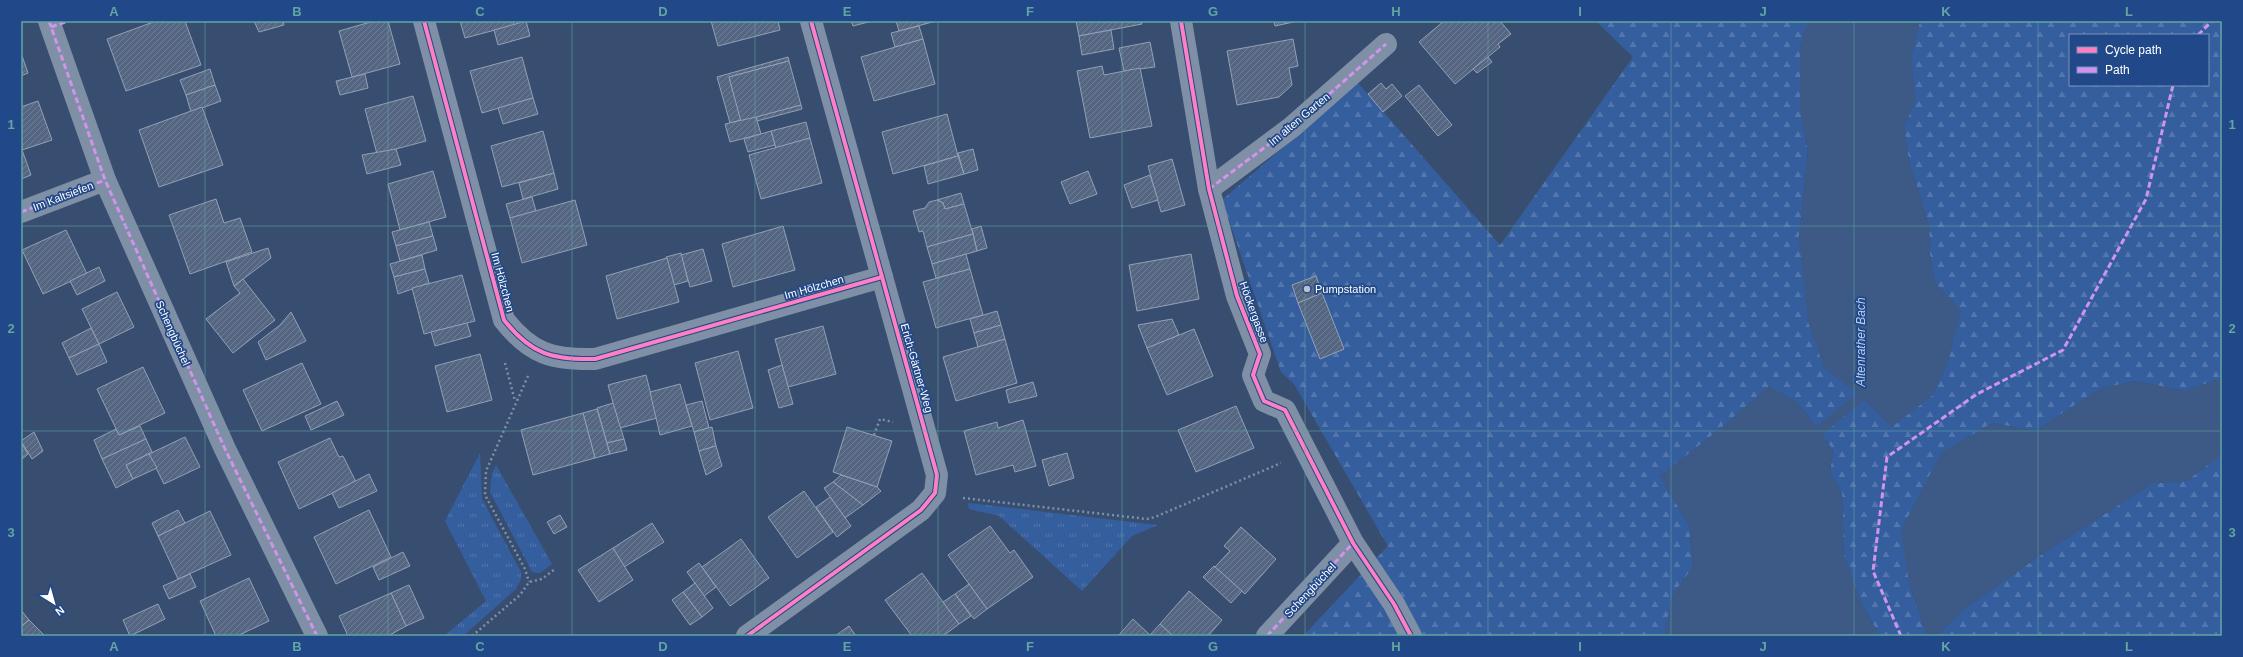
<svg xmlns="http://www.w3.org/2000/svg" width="2243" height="657" font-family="Helvetica,sans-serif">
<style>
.grass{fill:url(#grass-tufts)}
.forest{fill:url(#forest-firs);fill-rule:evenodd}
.water{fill:#3d5986}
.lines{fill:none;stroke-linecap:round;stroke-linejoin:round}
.stream{stroke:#3d5986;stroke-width:10}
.building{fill:url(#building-hatch);stroke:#93a0b4}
.path{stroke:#7f8fa6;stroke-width:2.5;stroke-dasharray:2 3;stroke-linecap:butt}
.minor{stroke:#7f8fa6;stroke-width:22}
.quiet{stroke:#d193ec;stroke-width:3;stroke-dasharray:6 3;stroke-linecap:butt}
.cycleway-casing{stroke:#214888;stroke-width:6}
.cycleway{stroke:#ff80c0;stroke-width:4}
.grid{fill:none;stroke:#63a6a1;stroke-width:1;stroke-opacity:0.55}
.poi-dot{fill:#b9c1cd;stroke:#214888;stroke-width:1.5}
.labels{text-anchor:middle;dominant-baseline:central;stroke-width:3.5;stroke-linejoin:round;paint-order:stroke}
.street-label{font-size:11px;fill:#fff;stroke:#214888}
.poi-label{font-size:11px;fill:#fff;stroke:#214888;text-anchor:start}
.water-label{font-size:12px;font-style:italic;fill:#b8cff1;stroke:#214888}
.neatline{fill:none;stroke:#63a6a1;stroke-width:1.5}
.grid-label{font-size:13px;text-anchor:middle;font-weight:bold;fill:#63a6a1}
</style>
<defs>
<pattern id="grass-tufts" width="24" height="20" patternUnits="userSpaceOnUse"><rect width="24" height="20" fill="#355e9e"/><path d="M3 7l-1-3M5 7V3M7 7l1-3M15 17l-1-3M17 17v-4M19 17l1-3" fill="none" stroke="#5376ad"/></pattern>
<pattern id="forest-firs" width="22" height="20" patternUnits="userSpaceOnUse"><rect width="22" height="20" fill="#355e9e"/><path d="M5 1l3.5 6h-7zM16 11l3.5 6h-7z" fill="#5376ad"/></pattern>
<pattern id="building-hatch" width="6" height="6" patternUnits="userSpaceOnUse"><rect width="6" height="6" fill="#546682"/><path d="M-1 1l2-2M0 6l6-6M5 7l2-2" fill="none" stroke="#6e7d95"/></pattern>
</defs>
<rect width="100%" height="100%" fill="#384e71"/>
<g class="grass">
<polygon points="480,453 482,499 521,572 521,579 516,589 463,636 444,636 486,601 445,521"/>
<polygon points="496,465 552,564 540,573 532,572 490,492 492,473"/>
<polygon points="968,503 1157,525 1158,525 1132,536 1082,591 999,516 969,509"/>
</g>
<g class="forest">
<path d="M1596,21H1808L1800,48V109L1808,151L1799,239L1861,396L1892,427L1961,311L1935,283L1930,254L1929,226L1909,161L1904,127L1915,101L1911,56L1920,21H2222V378L2185,391L2135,381L2100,389L2035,431L1992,423L1909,583L1927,636H1880L1862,605L1844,556L1842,493L1830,474L1833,450L1798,403L1769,387L1715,433L1660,476L1689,525L1693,567L1673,595L1664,636H1303L1388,546L1294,384L1281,372L1222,200L1358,83L1500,245L1633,57ZM2070,35H2208V85H2070Z"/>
<polygon points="2222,454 2222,636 1937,636 1960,612 2048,550 2153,483 2186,481"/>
</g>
<g class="water">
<polygon points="1808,21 1920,21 1911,56 1915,101 1904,127 1909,161 1929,226 1930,254 1935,283 1961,310 1948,362 1933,395 1892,427 1861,396 1824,368 1808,322 1799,239 1808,151 1800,109 1800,48"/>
<polygon points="2222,378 2222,454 2186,481 2153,483 2048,550 1960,612 1937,636 1927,636 1909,583 1901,530 1941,453 1992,423 2035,431 2100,389 2135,381 2185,391"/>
<polygon points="1769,386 1798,403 1833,450 1830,474 1842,493 1844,556 1862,605 1880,636 1664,636 1673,595 1693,566 1689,525 1660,476 1715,433"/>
</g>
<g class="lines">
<polyline class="stream" points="1815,444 1819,431 1861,396 1861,383"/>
</g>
<g class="building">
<polygon points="156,21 185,21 201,65 126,91 107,39"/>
<polygon points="254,21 283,21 284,25 259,32"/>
<polygon points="374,21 388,21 400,64 352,77 339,31"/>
<polygon points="460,21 513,21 514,25 465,38"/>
<polygon points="526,21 530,36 498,45 494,30"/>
<polygon points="711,21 778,21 780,30 718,46"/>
<polygon points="851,21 872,21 853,26"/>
<polygon points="896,21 936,21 899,31"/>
<polygon points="1076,21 1141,21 1142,24 1079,36"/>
<polygon points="1274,21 1298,21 1275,26"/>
<polygon points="1444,21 1500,21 1511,34 1498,44 1500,47 1455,84 1419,42"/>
<polygon points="919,26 923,39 895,47 891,33"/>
<polygon points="1111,30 1114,49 1082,55 1079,36"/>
<polygon points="923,39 935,84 874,101 861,57"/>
<polygon points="1293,39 1298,66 1289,68 1292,85 1279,97 1237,105 1227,51"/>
<polygon points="1150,42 1155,67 1124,71 1119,48"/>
<polygon points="21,53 28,73 21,76"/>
<polygon points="522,57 533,98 482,113 470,71"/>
<polygon points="788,57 789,61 729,77 741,120 730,123 717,77"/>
<polygon points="1488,57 1492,62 1477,73 1473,69"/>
<polygon points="789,61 801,105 741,122 729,77"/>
<polygon points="1102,66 1104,75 1140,68 1152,126 1090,138 1077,71"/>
<polygon points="210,69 215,85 186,95 180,80"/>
<polygon points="365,74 368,88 340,95 336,81"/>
<polygon points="1381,83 1386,89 1392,84 1402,96 1383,112 1368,94"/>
<polygon points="215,85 221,101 191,112 186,95"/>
<polygon points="1419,85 1452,125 1438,136 1405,96"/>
<polygon points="413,96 426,141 377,154 365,109"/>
<polygon points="533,98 538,114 503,124 498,108"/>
<polygon points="38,101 52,140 22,150 21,107"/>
<polygon points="801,105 802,109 757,121 756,117"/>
<polygon points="202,107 223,165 159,187 139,130"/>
<polygon points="947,114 958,156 893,174 882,132"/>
<polygon points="756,117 761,134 730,142 725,124"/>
<polygon points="806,122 810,138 776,148 771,131"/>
<polygon points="543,131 554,173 502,187 491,146"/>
<polygon points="771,131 775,145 748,152 744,139"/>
<polygon points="810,138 822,183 761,199 749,155"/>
<polygon points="21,147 31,175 21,179"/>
<polygon points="396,149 401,165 367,174 362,155"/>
<polygon points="973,149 978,170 964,174 958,153"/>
<polygon points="958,156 964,174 928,184 924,166"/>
<polygon points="1172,159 1185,205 1161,212 1148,166"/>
<polygon points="433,171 446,217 400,230 388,184"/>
<polygon points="1088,171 1097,194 1070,204 1061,182"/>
<polygon points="554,173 558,189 523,199 519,183"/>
<polygon points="1150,175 1158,200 1132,208 1124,185"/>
<polygon points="961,193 964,204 945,209 943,203 937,200"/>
<polygon points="532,197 536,211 510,218 506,204"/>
<polygon points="216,199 224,223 240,218 252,252 190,274 169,215"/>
<polygon points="575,200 587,245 522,263 510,218"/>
<polygon points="937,200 943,203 945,209 964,204 973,234 927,247 923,231 919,232 913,211 925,208 929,202"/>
<polygon points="429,222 433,236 396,246 392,232"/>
<polygon points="783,226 795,270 733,287 722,244"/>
<polygon points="981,226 987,248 977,251 972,229"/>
<polygon points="66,230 87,274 43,294 22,250"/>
<polygon points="973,234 977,251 932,264 927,247"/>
<polygon points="433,236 437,250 400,261 396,246"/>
<polygon points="268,248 271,258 234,286 226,262"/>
<polygon points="703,249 712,281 690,287 681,255"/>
<polygon points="681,253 688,281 674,285 666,257"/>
<polygon points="966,254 970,269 936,278 932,264"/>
<polygon points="1191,254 1199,299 1137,311 1129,265"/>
<polygon points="422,255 425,269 394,277 390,264"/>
<polygon points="667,258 679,302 617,319 606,276"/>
<polygon points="99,267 105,281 77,295 70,281"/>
<polygon points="425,269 429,283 398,294 394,277"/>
<polygon points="970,269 983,315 936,328 923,282"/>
<polygon points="462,275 475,321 424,334 412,288"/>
<polygon points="1316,276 1322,293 1298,303 1292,285"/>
<polygon points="243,279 275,320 233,353 206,319 240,293 234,286"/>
<polygon points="117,292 134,327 99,344 82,309"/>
<polygon points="1322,293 1344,349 1320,359 1298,303"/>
<polygon points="997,311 1001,325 974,333 970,319"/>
<polygon points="291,312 306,341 266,360 258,342 280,325"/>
<polygon points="1172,319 1179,335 1147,348 1138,325"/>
<polygon points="467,323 471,336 435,346 431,332"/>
<polygon points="1001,325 1005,339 978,347 974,333"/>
<polygon points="823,326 836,374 788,387 775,339"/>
<polygon points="91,328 99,344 69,358 62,343"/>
<polygon points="1194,329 1213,376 1167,395 1147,348"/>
<polygon points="1005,339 1017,383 956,401 943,357"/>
<polygon points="99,344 107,362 77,375 69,358"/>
<polygon points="738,351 753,408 710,420 695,363"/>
<polygon points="480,354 492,400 447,412 435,366"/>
<polygon points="302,363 321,404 262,431 243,390"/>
<polygon points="782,365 793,404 779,408 768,370"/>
<polygon points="143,367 165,413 119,435 97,389"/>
<polygon points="646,375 657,418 620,428 608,385"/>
<polygon points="1033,382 1037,396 1009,403 1006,390"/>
<polygon points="680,384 692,426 660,435 650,392"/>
<polygon points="337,401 344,415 311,430 305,416"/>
<polygon points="702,401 709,428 694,432 686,405"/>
<polygon points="613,403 624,439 607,443 597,408"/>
<polygon points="1236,406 1254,448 1196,472 1178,430"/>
<polygon points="597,409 610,454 595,458 583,413"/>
<polygon points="583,413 595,458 533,475 521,430"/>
<polygon points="1023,420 1036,466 1015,472 1013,465 976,475 964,431 997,422 998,428"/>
<polygon points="140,426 146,439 102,459 94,440 116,429 119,435"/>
<polygon points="712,427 716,446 699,451 694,432"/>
<polygon points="847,427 892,441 877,487 833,472"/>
<polygon points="34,432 43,451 32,459 21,441"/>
<polygon points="185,437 200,467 164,484 149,454"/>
<polygon points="330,438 339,457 343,456 356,482 299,509 278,462"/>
<polygon points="146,439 152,452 126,465 133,479 116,488 102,459"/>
<polygon points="624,439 627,450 610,454 607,443"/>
<polygon points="21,442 28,454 21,460"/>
<polygon points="716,446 722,466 706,475 699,451"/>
<polygon points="1067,453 1074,478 1049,486 1042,460"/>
<polygon points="149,454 157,468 133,479 126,465"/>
<polygon points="369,474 377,491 339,508 332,493"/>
<polygon points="841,475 877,487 881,491 863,505 833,482"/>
<polygon points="833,482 863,505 845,518 824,488"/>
<polygon points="804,491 833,532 797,558 768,517"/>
<polygon points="830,497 851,526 837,537 816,507"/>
<polygon points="178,510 185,523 158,536 152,523"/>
<polygon points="369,510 391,557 336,584 314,537"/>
<polygon points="210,511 231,555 178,579 158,536"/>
<polygon points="560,515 567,527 554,534 547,522"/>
<polygon points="652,523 664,542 624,567 613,548"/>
<polygon points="990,526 1010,553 1014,550 1033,577 987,609 948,555"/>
<polygon points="1241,527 1276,559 1245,594 1215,567 1230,551 1224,546"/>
<polygon points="741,539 769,578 730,606 702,567"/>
<polygon points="613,548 633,580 599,602 578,570"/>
<polygon points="403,552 410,566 379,580 373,567"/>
<polygon points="699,563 716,587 704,596 687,572"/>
<polygon points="1214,566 1242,591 1231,603 1203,577"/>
<polygon points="922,573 959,624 943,636 912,636 885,600"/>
<polygon points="190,574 196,587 169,599 163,586"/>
<polygon points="249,578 269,621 237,636 216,636 200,601"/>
<polygon points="695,583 713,608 702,617 683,592"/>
<polygon points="969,584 987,609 974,619 955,594"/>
<polygon points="409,585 424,618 406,626 391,593"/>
<polygon points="1189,591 1222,620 1208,636 1173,636 1160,624"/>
<polygon points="683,592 702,617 690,625 672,600"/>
<polygon points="391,593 406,626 388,636 348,636 339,616"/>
<polygon points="955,594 971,616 959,624 943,602"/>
<polygon points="158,604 165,619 130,636 123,620"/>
<polygon points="21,610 29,620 21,627"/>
<polygon points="1133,619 1150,635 1151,636 1118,636"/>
<polygon points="29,620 45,636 21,636 21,627"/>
<polygon points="1160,624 1173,636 1150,635"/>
<polygon points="849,626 856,636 835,636"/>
</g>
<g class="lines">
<g class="path">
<polyline points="505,363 515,401"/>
<polyline points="528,376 486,471 485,495 525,569 529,582"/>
<polyline points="874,435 880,419 893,422"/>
<polyline points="963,498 1147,519 1155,517 1281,463"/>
<polyline points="472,636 520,595 529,582 542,579 555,569"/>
</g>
<g class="minor">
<polyline points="49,21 105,180 225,449 317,636"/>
<path d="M424,21L504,320C531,354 552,360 595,359L882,277"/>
<polyline points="1181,21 1209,189 1237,296 1260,354 1253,375 1264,401 1285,410 1353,543 1394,604 1411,636"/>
<polyline points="1209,189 1292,127 1386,44"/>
<polyline points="21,212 105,180"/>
<polyline points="747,636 921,510 935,493 937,475 811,21"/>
<polyline points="1267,636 1353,543"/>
</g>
<g class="quiet">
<polyline points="49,21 105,180 225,449 317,636"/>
<polyline points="51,27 68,21"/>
<polyline points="2198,35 2212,21"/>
<polyline points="1209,189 1292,127 1386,44"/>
<polyline points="21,212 105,180"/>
<polyline points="1267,636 1353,543 1352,541"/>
<polyline points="1901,636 1873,571 1887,457 1977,394 2063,350 2146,199 2173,85"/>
</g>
<g class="cycleway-casing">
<g id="cycleway">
<path d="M424,21L504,320C531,354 552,360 595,359L882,277"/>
<polyline points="1181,21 1209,189 1237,296 1260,354 1253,375 1264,401 1285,410 1353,543 1394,604 1411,636"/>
<polyline points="747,636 921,510 935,493 937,475 811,21"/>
</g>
</g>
<use href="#cycleway" class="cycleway"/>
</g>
<path class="grid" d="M205,21V636M388,21V636M572,21V636M755,21V636M938,21V636M1122,21V636M1305,21V636M1488,21V636M1671,21V636M1854,21V636M2038,21V636M21,226H2222M21,431H2222"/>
<circle class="poi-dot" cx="1307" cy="289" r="4"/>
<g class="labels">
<g class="street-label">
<text transform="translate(1299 119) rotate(-40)">Im alten Garten</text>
<text transform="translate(63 196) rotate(-21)">Im Kaltsiefen</text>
<text transform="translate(503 282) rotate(75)">Im Hölzchen</text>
<text transform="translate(814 287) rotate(-16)">Im Hölzchen</text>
<text transform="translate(1254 312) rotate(70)">Höckergasse</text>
<text transform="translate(173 333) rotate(66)">Schengbüchel</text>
<text transform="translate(917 368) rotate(74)">Erich-Gärtner-Weg</text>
<text transform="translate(1310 590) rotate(-47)">Schengbüchel</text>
</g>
<g class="poi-label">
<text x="1315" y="289">Pumpstation</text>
</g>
<g class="water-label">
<text transform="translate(1861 342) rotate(-90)">Altenrather Bach</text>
</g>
</g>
<rect width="2243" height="657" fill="none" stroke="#214888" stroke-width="44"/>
<rect x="2069" y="34" width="140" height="52" fill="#214888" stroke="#7a91b8"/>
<rect x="2077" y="47" width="20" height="6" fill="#ff80c0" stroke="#7a91b8"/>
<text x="2105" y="54" font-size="12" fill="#ffffff">Cycle path</text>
<rect x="2077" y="67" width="20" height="6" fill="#d193ec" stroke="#7a91b8"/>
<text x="2105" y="74" font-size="12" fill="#ffffff">Path</text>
<g transform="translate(54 603) rotate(143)" stroke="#214888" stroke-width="3" paint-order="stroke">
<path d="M0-3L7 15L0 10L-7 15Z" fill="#ffffff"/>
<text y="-6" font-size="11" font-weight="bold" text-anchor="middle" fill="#ffffff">N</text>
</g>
<rect x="22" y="22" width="2199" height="613" class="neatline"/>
<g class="grid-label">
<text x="114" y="16">A</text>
<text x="297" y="16">B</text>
<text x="480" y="16">C</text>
<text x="663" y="16">D</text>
<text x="847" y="16">E</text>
<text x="1030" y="16">F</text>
<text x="1213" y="16">G</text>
<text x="1396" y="16">H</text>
<text x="1580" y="16">I</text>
<text x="1763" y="16">J</text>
<text x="1946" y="16">K</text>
<text x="2129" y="16">L</text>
<text x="11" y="129">1</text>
<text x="2232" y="129">1</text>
<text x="11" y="333">2</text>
<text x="2232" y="333">2</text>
<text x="11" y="537">3</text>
<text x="2232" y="537">3</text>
<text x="114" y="651">A</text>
<text x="297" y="651">B</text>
<text x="480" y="651">C</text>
<text x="663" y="651">D</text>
<text x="847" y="651">E</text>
<text x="1030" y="651">F</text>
<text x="1213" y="651">G</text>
<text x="1396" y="651">H</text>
<text x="1580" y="651">I</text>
<text x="1763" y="651">J</text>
<text x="1946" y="651">K</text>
<text x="2129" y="651">L</text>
</g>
</svg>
